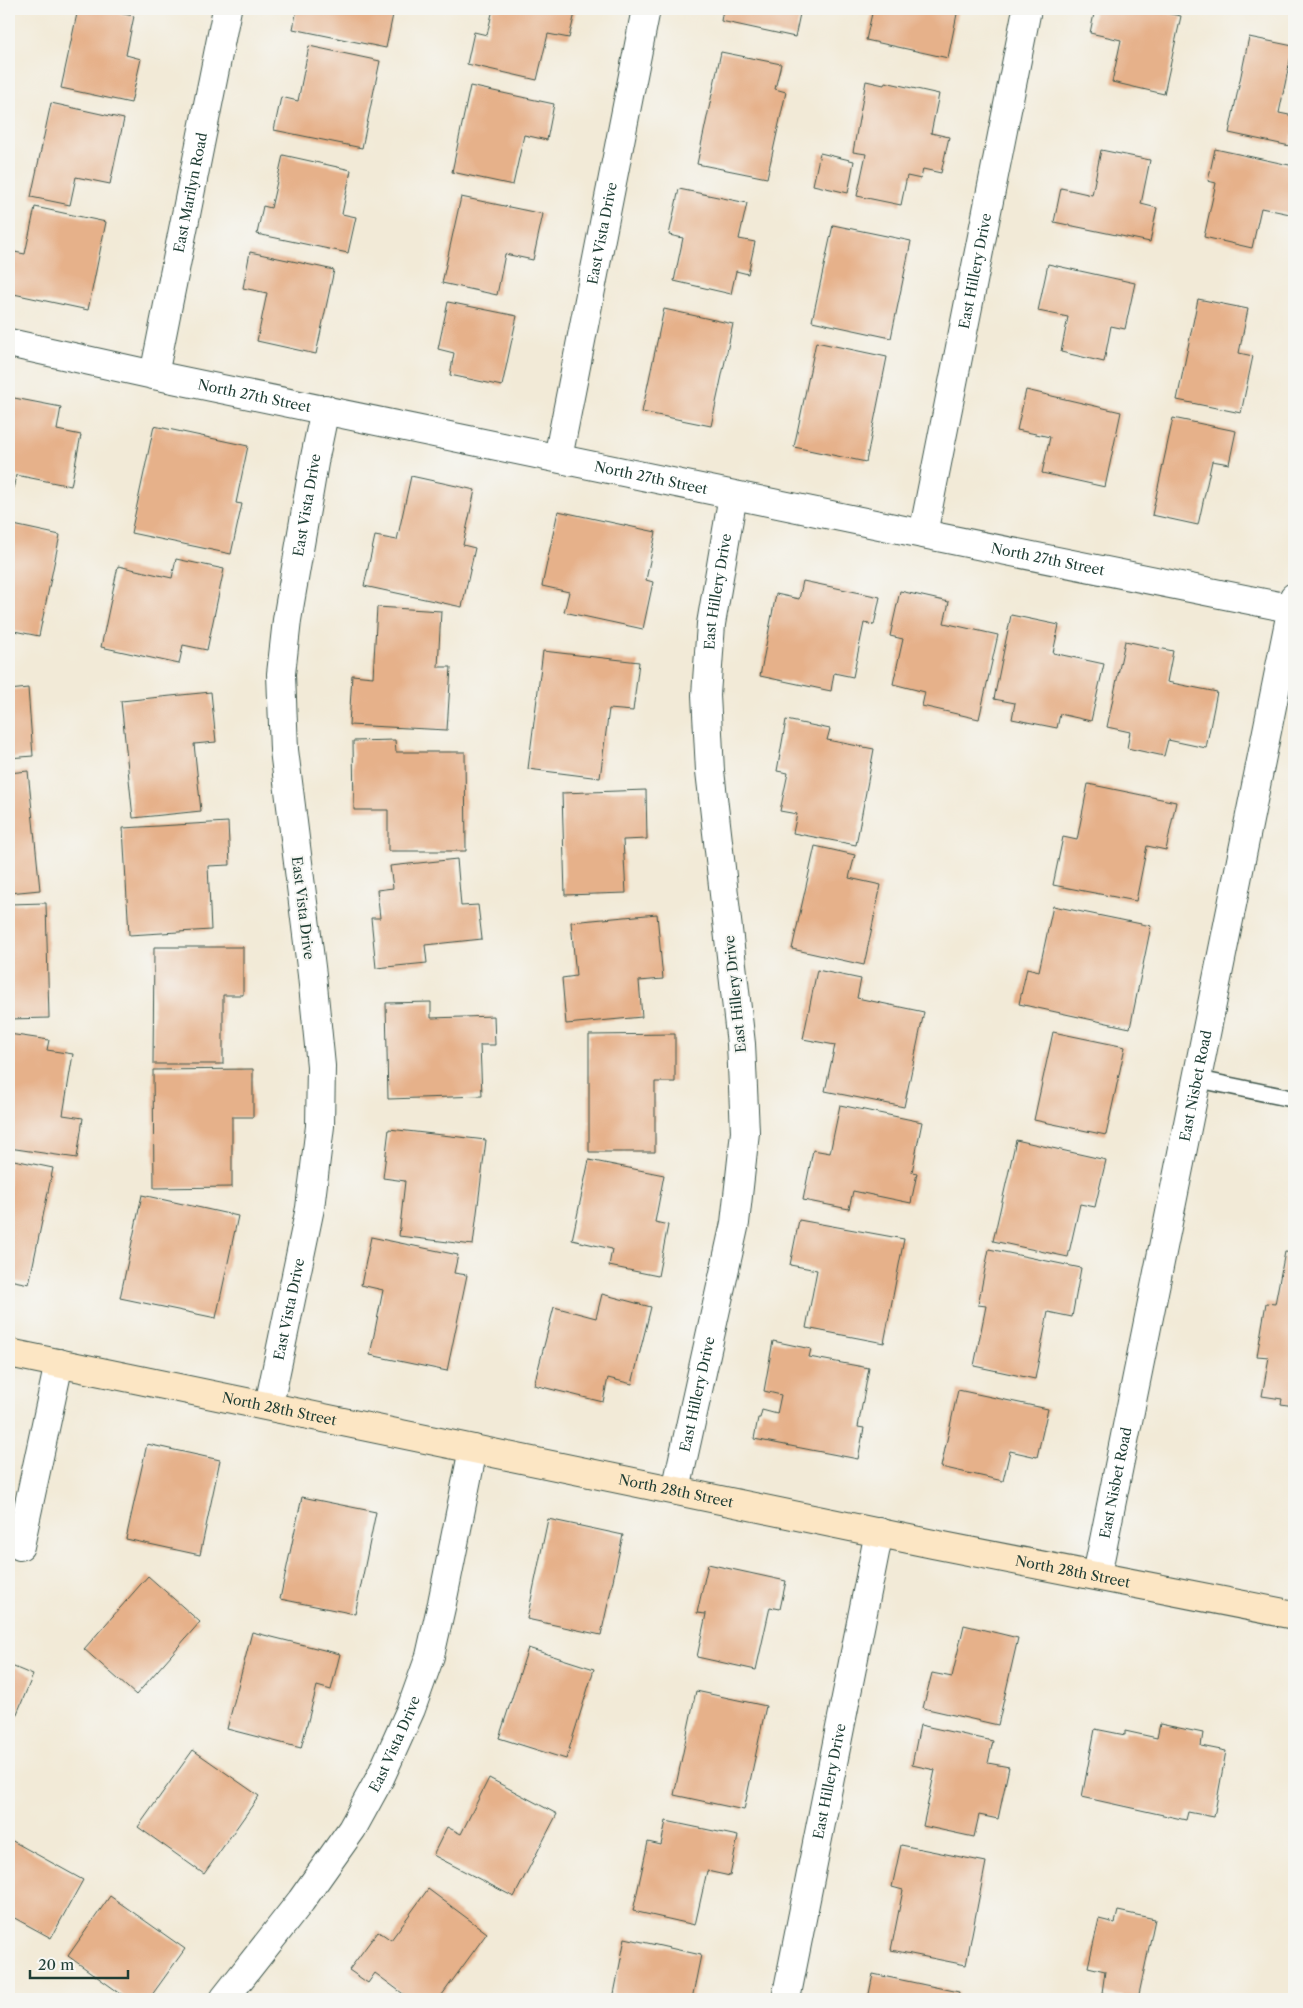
<svg xmlns="http://www.w3.org/2000/svg" width="1303" height="2008" font-family="'Libre Caslon Text',serif">
<style>
.building{fill:#e6b18a}
.lines{fill:none;stroke-linecap:round;stroke-linejoin:round}
.lane-casing{stroke:#3f574c;stroke-width:19}
.street-casing{stroke:#3f574c;stroke-width:30}
.secondary-casing{stroke:#3f574c;stroke-width:30}
.lane{stroke:#fff;stroke-width:16}
.street{stroke:#fff;stroke-width:28}
.secondary{stroke:#fce6c4;stroke-width:28}
.labels{text-anchor:middle;dominant-baseline:central;stroke-width:4;stroke-linejoin:round;paint-order:stroke}
.street-label{font-size:14px;fill:#1f3d34;stroke:#f6f6f2}
</style>
<rect width="100%" height="100%" fill="#f6f6f2"/>
<filter id="ink" filterUnits="userSpaceOnUse"><feTurbulence type="fractalNoise" baseFrequency=".02" numOctaves="2"/><feDisplacementMap in="SourceGraphic" scale="10" xChannelSelector="R" yChannelSelector="G"/><feConvolveMatrix kernelMatrix="1 2 1 2 8 2 1 2 1" color-interpolation-filters="sRGB"/></filter>
<filter id="wash" filterUnits="userSpaceOnUse"><feTurbulence type="fractalNoise" baseFrequency=".0096" numOctaves="4" result="noise"/><feDisplacementMap in="SourceGraphic" scale="20" xChannelSelector="R" yChannelSelector="G"/><feGaussianBlur stdDeviation="1.12" result="paint"/><feColorMatrix in="noise" values="0 0 0 0 0 0 0 0 0 0 0 0 0 0 0 0 0 1.4 0 .05"/><feComposite in="paint" operator="in"/></filter>
<g filter="url(#wash)">
<rect width="100%" height="100%" fill="#f2ead7"/>
<g id="blocks">
<g class="building">
<polygon points="78,9 98,9 134,16 126,55 141,59 131,103 61,88"/>
<polygon points="297,9 384,9 394,10 386,48 293,29"/>
<polygon points="493,9 576,9 569,38 548,34 537,80 467,64 474,32 487,35"/>
<polygon points="723,9 801,9 795,37 721,21"/>
<polygon points="873,9 958,9 948,58 866,40"/>
<polygon points="1095,9 1144,9 1181,16 1164,94 1112,82 1121,40 1090,33"/>
<polygon points="1249,37 1293,46 1279,113 1294,116 1294,126 1290,146 1229,133"/>
<polygon points="309,46 380,61 362,148 274,130 281,97 298,101"/>
<polygon points="721,52 781,64 775,89 786,92 767,178 697,164"/>
<polygon points="866,81 884,85 885,82 939,94 931,133 949,137 941,173 923,169 921,179 907,176 901,205 857,196 866,154 853,152"/>
<polygon points="470,86 554,104 547,140 524,135 513,185 452,172"/>
<polygon points="51,103 124,119 110,184 76,177 70,205 31,197"/>
<polygon points="1215,149 1294,166 1294,194 1290,214 1261,208 1252,248 1204,237 1216,183 1208,181"/>
<polygon points="1101,150 1150,160 1141,204 1157,208 1150,242 1054,222 1061,188 1092,195"/>
<polygon points="820,153 854,161 848,193 813,185"/>
<polygon points="283,155 351,170 342,214 356,217 348,253 257,234 263,206 271,208"/>
<polygon points="679,189 747,203 739,239 755,242 748,274 736,271 731,294 674,281 683,238 669,235"/>
<polygon points="461,197 543,214 533,260 505,254 497,295 442,283"/>
<polygon points="35,207 106,222 88,310 9,293 9,251 25,254"/>
<polygon points="833,225 911,241 891,338 812,321"/>
<polygon points="250,252 334,270 316,354 257,341 267,293 243,288"/>
<polygon points="1048,264 1135,283 1125,329 1111,326 1104,362 1061,352 1068,317 1038,311"/>
<polygon points="1198,299 1248,309 1239,353 1253,356 1241,413 1177,400"/>
<polygon points="448,302 517,316 502,386 450,375 454,353 438,349"/>
<polygon points="664,309 733,324 711,426 642,412"/>
<polygon points="816,342 887,357 866,462 794,447"/>
<polygon points="1026,390 1121,412 1105,487 1042,473 1050,437 1017,430"/>
<polygon points="9,397 61,407 57,430 81,435 71,486 16,475 12,495 9,494"/>
<polygon points="1173,418 1236,431 1229,464 1212,461 1198,525 1152,515"/>
<polygon points="154,426 248,446 236,503 242,504 231,554 131,533"/>
<polygon points="411,476 475,490 463,545 475,548 462,607 364,586 375,536 397,540"/>
<polygon points="558,511 656,532 646,580 653,582 643,629 564,612 569,592 542,586"/>
<polygon points="9,524 60,535 39,636 9,630"/>
<polygon points="176,559 224,569 207,650 183,645 179,664 101,647 118,566 172,578"/>
<polygon points="803,581 880,597 874,625 864,623 853,677 834,673 831,691 760,676 776,594 799,599"/>
<polygon points="900,591 949,602 944,623 998,635 979,719 922,706 925,692 893,684 903,639 890,636"/>
<polygon points="377,607 441,611 438,667 451,667 447,730 349,725 352,675 373,677"/>
<polygon points="1011,615 1059,625 1053,653 1104,664 1091,721 1060,714 1057,728 1012,719 1015,703 994,699"/>
<polygon points="1125,641 1173,651 1167,682 1217,692 1206,748 1168,740 1164,756 1127,748 1130,732 1107,727"/>
<polygon points="543,651 639,662 633,711 609,709 600,778 528,769"/>
<polygon points="28,688 33,756 9,758 9,690"/>
<polygon points="211,692 216,742 194,744 201,811 133,818 121,701"/>
<polygon points="786,720 830,729 827,740 874,749 856,845 793,833 797,814 780,811 788,773 777,771"/>
<polygon points="395,740 396,752 465,752 466,851 388,851 388,810 354,810 353,741"/>
<polygon points="28,771 40,890 9,893 9,773"/>
<polygon points="1088,784 1176,802 1166,850 1147,846 1136,901 1053,885 1063,837 1077,840"/>
<polygon points="646,790 647,839 623,840 626,893 565,895 562,793"/>
<polygon points="228,822 230,865 208,866 211,930 129,935 123,828"/>
<polygon points="815,846 855,855 849,878 881,885 864,965 792,949"/>
<polygon points="457,859 461,906 478,905 482,939 425,945 427,963 376,968 371,918 380,918 377,890 393,888 390,866"/>
<polygon points="46,903 49,1018 9,1019 9,904"/>
<polygon points="1053,906 1151,926 1130,1028 1019,1004 1027,968 1039,971"/>
<polygon points="657,914 663,979 639,981 642,1017 566,1024 562,978 576,976 571,922"/>
<polygon points="154,947 243,947 243,995 223,995 223,1064 153,1064"/>
<polygon points="817,970 861,979 857,998 924,1012 904,1107 825,1091 835,1045 803,1039"/>
<polygon points="431,1002 431,1018 494,1016 495,1045 480,1045 482,1096 388,1099 386,1003"/>
<polygon points="1053,1032 1125,1047 1106,1135 1034,1120"/>
<polygon points="9,1034 49,1040 47,1050 73,1054 63,1115 83,1118 77,1158 9,1148"/>
<polygon points="675,1034 675,1082 655,1082 655,1152 589,1152 589,1035"/>
<polygon points="253,1069 253,1117 232,1117 232,1187 154,1188 153,1070"/>
<polygon points="840,1105 922,1122 912,1172 917,1173 911,1203 853,1191 849,1209 803,1200 813,1150 830,1153"/>
<polygon points="389,1129 486,1140 473,1245 399,1236 405,1181 383,1178"/>
<polygon points="1016,1140 1106,1160 1095,1207 1080,1204 1068,1257 993,1241"/>
<polygon points="9,1159 53,1168 29,1284 9,1280"/>
<polygon points="589,1160 664,1175 655,1222 668,1225 658,1276 609,1266 612,1249 572,1240"/>
<polygon points="142,1195 238,1216 216,1318 120,1298"/>
<polygon points="799,1220 904,1239 884,1343 806,1328 817,1270 790,1265"/>
<polygon points="371,1237 458,1255 454,1273 467,1275 447,1371 370,1355 383,1290 361,1285"/>
<polygon points="989,1249 1081,1268 1072,1317 1048,1312 1035,1379 974,1366 986,1306 978,1305"/>
<polygon points="1285,1252 1294,1253 1294,1406 1281,1404 1282,1399 1262,1396 1269,1357 1257,1356 1266,1303 1275,1304"/>
<polygon points="602,1294 651,1307 632,1384 608,1378 603,1402 534,1385 554,1307 596,1318"/>
<polygon points="773,1341 811,1349 809,1357 869,1368 858,1427 864,1428 858,1459 754,1439 758,1418 760,1418 762,1410 777,1414 781,1395 764,1391"/>
<polygon points="958,1390 1048,1409 1037,1457 1010,1451 1003,1481 941,1467"/>
<polygon points="147,1444 220,1460 200,1555 126,1539"/>
<polygon points="302,1497 376,1512 355,1614 280,1599"/>
<polygon points="548,1519 623,1535 601,1635 527,1619"/>
<polygon points="708,1564 786,1581 780,1609 770,1607 756,1670 697,1657 706,1614 697,1613"/>
<polygon points="148,1576 200,1622 136,1695 84,1649"/>
<polygon points="964,1625 1018,1638 998,1725 923,1708 932,1673 952,1677"/>
<polygon points="252,1632 340,1654 331,1690 317,1686 301,1748 227,1729"/>
<polygon points="528,1648 594,1669 566,1759 499,1738"/>
<polygon points="9,1665 33,1675 9,1733"/>
<polygon points="696,1691 766,1706 744,1810 674,1795"/>
<polygon points="1160,1724 1203,1733 1201,1746 1226,1751 1214,1817 1188,1812 1186,1820 1082,1797 1095,1729 1125,1735 1125,1731 1157,1738"/>
<polygon points="920,1725 993,1741 988,1763 1009,1767 998,1819 979,1815 974,1837 923,1826 935,1770 912,1765"/>
<polygon points="193,1750 259,1796 204,1874 138,1827"/>
<polygon points="489,1778 557,1814 514,1897 433,1855 447,1827 461,1834"/>
<polygon points="666,1821 738,1836 730,1876 707,1871 695,1925 633,1911 648,1842 661,1845"/>
<polygon points="9,1839 83,1880 51,1938 9,1915"/>
<polygon points="901,1845 986,1862 966,1965 891,1950 903,1890 892,1887"/>
<polygon points="428,1889 487,1933 439,1999 410,1999 375,1973 368,1983 349,1970 378,1931 391,1940"/>
<polygon points="110,1896 185,1949 149,1999 128,1999 68,1956"/>
<polygon points="1118,1911 1155,1919 1138,1999 1102,1993 1105,1971 1088,1967 1099,1919 1115,1923"/>
<polygon points="625,1938 701,1955 692,1999 613,1999"/>
<polygon points="873,1974 959,1992 957,1999 868,1999"/>
</g>
</g>
</g>
<g filter="url(#ink)">
<use href="#blocks" fill-opacity="0" stroke="#3f574c" stroke-width="1"/>
<g class="lines">
<g class="lane-casing">
<polyline id="lane" points="1197,1079 1294,1099"/>
</g>
<g class="street-casing">
<g id="street">
<path id="s1" d="M9,343L154,375L923,534L1294,609"/>
<path id="s2" d="M154,375L227,9"/>
<path id="s3" d="M558,458L646,9"/>
<path id="s4" d="M923,534L1027,9"/>
<path id="s5" d="M269,1405L310,1208L320,1126L321,1066L312,975L284,750L281,674L287,620L315,457L325,409"/>
<path id="s6" d="M676,1490L735,1223L745,1132L741,1044L710,771L706,695L711,624L733,495"/>
<polyline points="20,1546 59,1363"/>
<path id="s7" d="M1097,1575L1294,597"/>
<path id="s8" d="M224,1999L301,1901L352,1829L380,1778L411,1709L430,1656L442,1603L473,1449"/>
<path id="s9" d="M786,1999L879,1532"/>
</g>
</g>
<g class="secondary-casing">
<g id="secondary">
<path id="s10" d="M9,1353L933,1544L1294,1615"/>
</g>
</g>
<use href="#lane" class="lane"/>
<use href="#street" class="street"/>
<use href="#secondary" class="secondary"/>
</g>
</g>
<g class="labels">
<g class="street-label">
<text stroke="none"><textPath href="#s2" startOffset="186">East Marilyn Road</textPath></text>
<text stroke="none"><textPath href="#s3" startOffset="229">East Vista Drive</textPath></text>
<text stroke="none"><textPath href="#s4" startOffset="268">East Hillery Drive</textPath></text>
<text stroke="none"><textPath href="#s1" startOffset="251">North 27th Street</textPath></text>
<text stroke="none"><textPath href="#s1" startOffset="656">North 27th Street</textPath></text>
<text stroke="none"><textPath href="#s5" startOffset="909">East Vista Drive</textPath></text>
<text stroke="none"><textPath href="#s1" startOffset="1061">North 27th Street</textPath></text>
<text stroke="none"><textPath href="#s6" startOffset="908">East Hillery Drive</textPath></text>
<text transform="translate(303 908) rotate(83)">East Vista Drive</text>
<text transform="translate(735 994) rotate(-96)">East Hillery Drive</text>
<text stroke="none"><textPath href="#s7" startOffset="499">East Nisbet Road</textPath></text>
<text stroke="none"><textPath href="#s5" startOffset="98">East Vista Drive</textPath></text>
<text stroke="none"><textPath href="#s6" startOffset="98">East Hillery Drive</textPath></text>
<text stroke="none"><textPath href="#s10" startOffset="276">North 28th Street</textPath></text>
<text stroke="none"><textPath href="#s7" startOffset="94">East Nisbet Road</textPath></text>
<text stroke="none"><textPath href="#s10" startOffset="681">North 28th Street</textPath></text>
<text stroke="none"><textPath href="#s10" startOffset="1086">North 28th Street</textPath></text>
<text stroke="none"><textPath href="#s8" startOffset="308">East Vista Drive</textPath></text>
<text stroke="none"><textPath href="#s9" startOffset="222">East Hillery Drive</textPath></text>
</g>
</g>
<rect width="1303" height="2008" fill="none" stroke="#f6f6f2" stroke-width="30"/>
<path d="M30 1970v8h98v-8" fill="none" stroke="#1f3d34" stroke-width="2.5"/>
<text x="38" y="1970" font-size="15" fill="#1f3d34" stroke="#f6f6f2" stroke-width="4" paint-order="stroke">20 m</text>
</svg>
